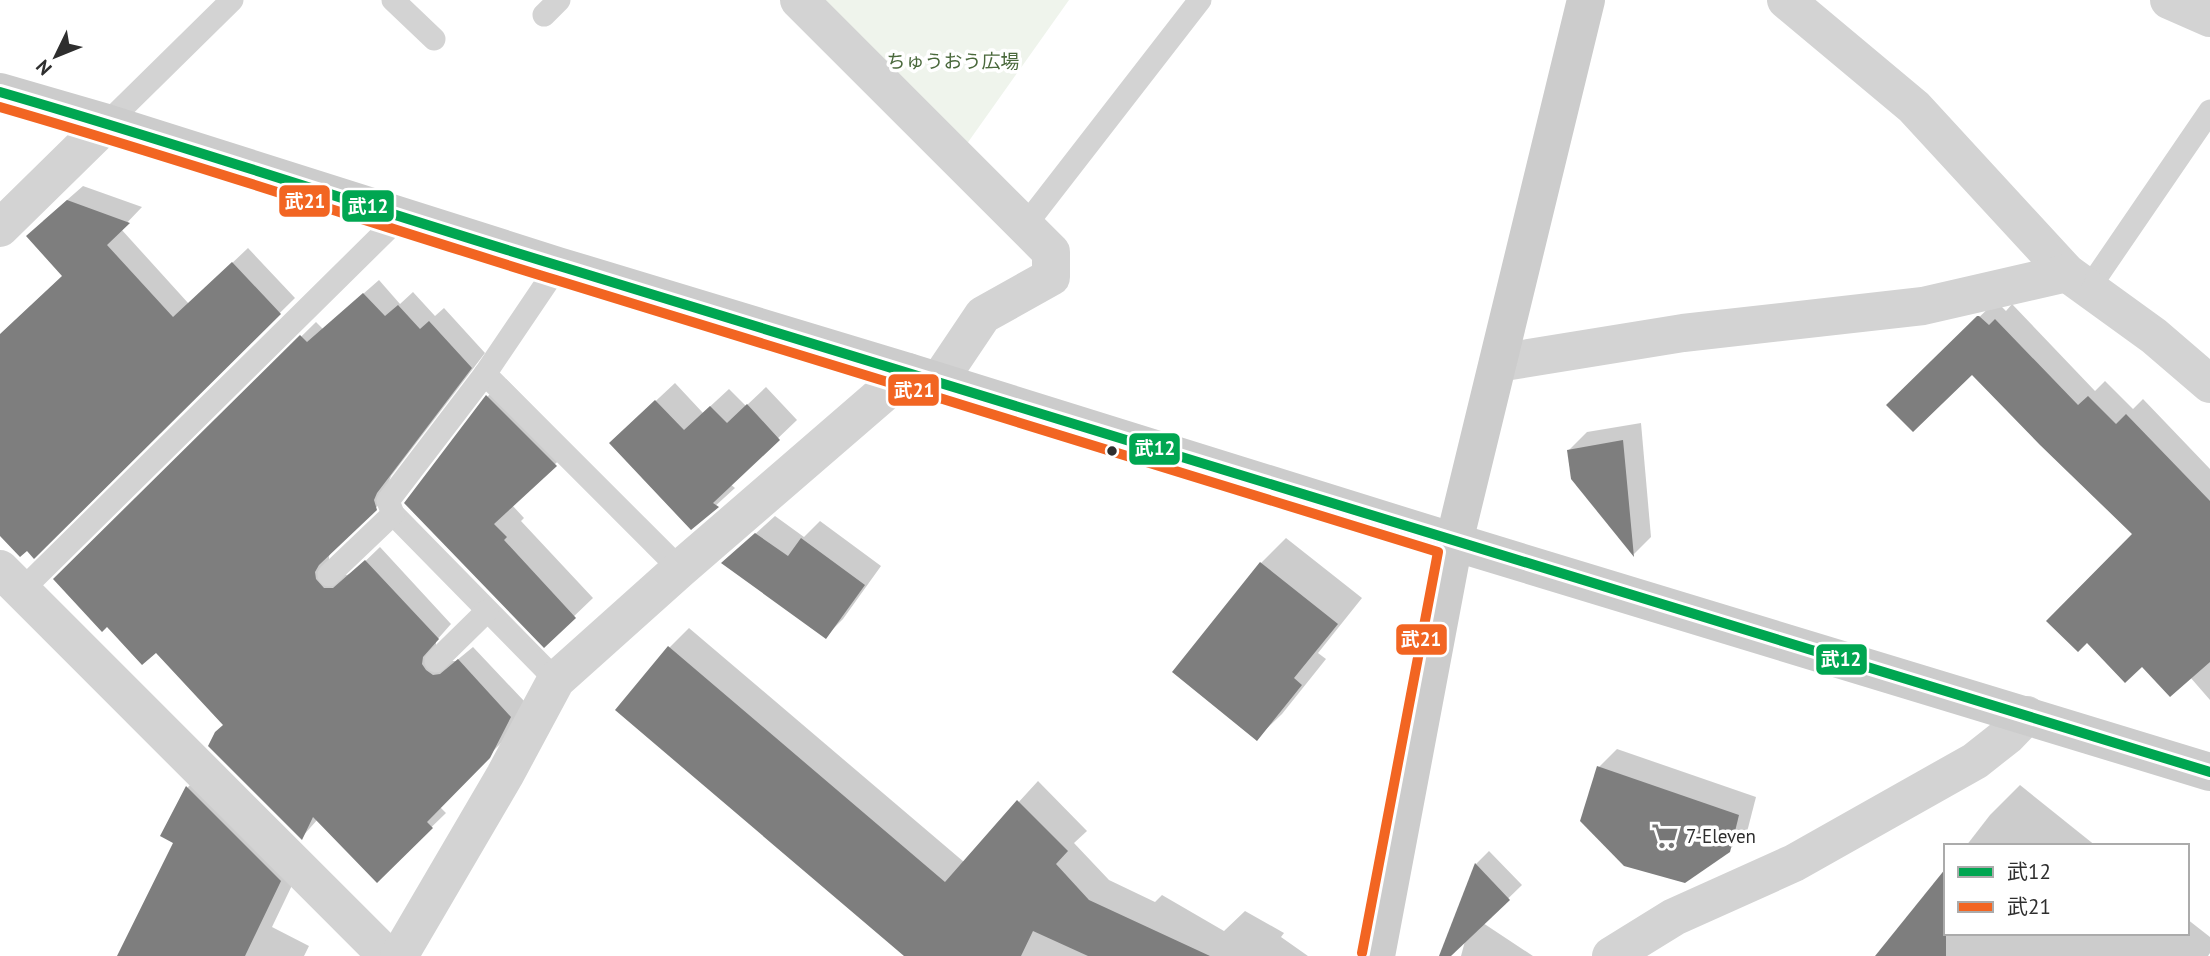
<svg xmlns="http://www.w3.org/2000/svg" width="2210" height="956" font-family="'PT Sans','Noto Sans JP',sans-serif">
<style>
.green{fill:#eff4ec}
.shadow{fill:#0003}
.building{fill:#7e7e7e}
.lines{fill:none;stroke-linecap:round;stroke-linejoin:round}
.lane{stroke:#d3d3d3;stroke-width:23}
.street{stroke:#d3d3d3;stroke-width:38}
.secondary{stroke:#ccc;stroke-width:38}
.bus-1-casing{stroke:#fff;stroke-width:16}
.bus-2-casing{stroke:#fff;stroke-width:16}
.bus-1{stroke:#00a651;stroke-width:10}
.bus-2{stroke:#f26522;stroke-width:10}
.bus-dot{fill:#2e2e2e;stroke:#fff;stroke-width:2.5}
.labels{text-anchor:middle;dominant-baseline:central;stroke-width:7;stroke-linejoin:round;paint-order:stroke}
.park-label{font-size:19px;fill:#4a693c;stroke:#fff}
.poi-label{font-size:19px;fill:#2e2e2e;stroke:#fff;text-anchor:start}
.line-badge{stroke:#fff;stroke-width:2.5}
.badge-label{font-size:19px;text-anchor:middle;font-weight:bold;fill:#fff}
</style>
<rect width="100%" height="100%" fill="#fff"/>
<polygon class="green" points="814,0 1069,0 959,155"/>
<g class="shadow">
<polygon points="83,186 142,207 121,229 189,304 248,248 295,298 34,556 27,549 0,534 0,335 64,275 43,221"/>
<polygon points="379,280 400,304 413,292 435,316 444,308 485,353 391,476 388,484 390,494 332,550 329,556 329,564 334,571 347,575 355,571 380,547 451,624 436,641 436,649 448,661 456,661 473,647 525,702 503,741 439,806 446,813 377,880 318,819 302,837 225,725 156,650 107,624 55,579 316,322 323,329"/>
<polygon points="1996,301 2006,311 2012,304 2095,391 2105,381 2133,409 2143,399 2210,469 2210,700 2190,677 2134,534 1972,372 1904,389"/>
<polygon points="506,379 573,447 512,505 524,518 521,521 593,598 544,645 406,504 488,396"/>
<polygon points="675,383 703,413 729,389 746,406 766,387 797,420 730,484 735,488 691,528 630,425"/>
<polygon points="1641,423 1651,537 1634,554 1573,479 1569,450 1587,432"/>
<polygon points="775,516 804,537 820,521 881,566 843,619 825,637 724,562"/>
<polygon points="1286,538 1362,598 1318,653 1326,659 1282,714 1257,738 1261,563"/>
<polygon points="689,628 964,862 1038,781 1087,831 1074,843 1109,880 1155,902 1162,895 1224,931 1245,911 1284,933 1281,937 1308,956 920,956 669,648"/>
<polygon points="1617,749 1756,797 1747,832 1729,850 1599,767"/>
<polygon points="216,760 308,852 272,927 309,946 304,956 118,956 176,842 162,835 188,787"/>
<polygon points="2020,785 2096,846 1966,846 1990,815"/>
<polygon points="1489,851 1522,885 1483,923 1533,956 1461,956 1465,941 1449,956 1441,956 1476,864"/>
<polygon points="2187,919 2210,937 2210,953 2208,956 1878,956 1946,933 2187,933"/>
</g>
<g class="building">
<polygon points="67,200 130,223 107,245 173,317 232,262 281,314 34,559 27,551 20,557 0,536 0,334 62,276 26,236"/>
<polygon points="363,293 385,316 398,305 420,329 429,321 472,368 377,493 374,500 377,510 319,565 315,572 316,579 324,588 333,588 365,560 439,639 423,657 422,664 426,670 433,675 440,674 458,659 511,717 490,758 427,822 433,828 377,883 313,817 302,840 208,746 215,732 223,725 156,653 142,665 107,627 102,632 53,579 300,335 307,342"/>
<polygon points="1977,316 1979,316 1989,325 1995,319 2078,405 2088,396 2116,424 2126,414 2210,501 2210,662 2170,697 2142,667 2125,683 2087,643 2078,652 2046,621 2132,534 2040,445 1972,375 1913,432 1886,405"/>
<polygon points="486,395 557,466 494,524 507,537 504,540 576,618 544,648 404,503"/>
<polygon points="655,400 684,430 710,406 727,423 747,404 780,440 713,503 719,507 691,530 609,443"/>
<polygon points="1623,440 1634,557 1571,479 1567,450"/>
<polygon points="755,533 788,556 801,538 865,585 826,639 721,563"/>
<polygon points="1260,562 1338,624 1294,678 1302,685 1257,741 1172,672"/>
<polygon points="668,646 945,882 1017,800 1068,851 1056,864 1089,900 1210,956 1088,956 1033,931 1021,956 904,956 615,710"/>
<polygon points="1597,766 1739,815 1730,852 1685,883 1624,866 1580,821"/>
<polygon points="186,786 281,881 245,956 117,956 173,843 160,836"/>
<polygon points="1475,863 1510,900 1451,956 1439,956"/>
<polygon points="1946,868 1946,956 1875,956"/>
</g>
<g class="lines">
<g class="lane">
<polyline points="393,0 434,39"/>
<polyline points="544,15 559,0"/>
<polyline points="107,123 232,0"/>
<polyline points="1024,227 1200,0"/>
<polyline points="2089,288 2210,111"/>
<polyline points="485,374 680,569"/>
<polyline points="393,514 556,680"/>
<polyline points="329,575 393,514 388,501 485,374 558,266"/>
<polyline points="22,590 401,216"/>
<polyline points="436,661 487,611"/>
</g>
<g class="street">
<polyline points="799,0 1051,252 1051,277 983,315 938,382"/>
<polyline points="1786,0 1914,107 2067,273 2154,336 2210,384"/>
<polyline points="2169,0 2210,18"/>
<polyline points="0,228 107,123"/>
<polyline points="1498,363 1683,333 1923,306 2067,273"/>
<polyline points="0,569 387,956"/>
<polyline points="399,956 505,775 556,680 680,569 908,372"/>
<polyline points="1611,956 1674,917 1794,863 1975,761 2008,735 2027,715"/>
</g>
<g class="secondary">
<polyline points="0,92 107,123 558,266 908,372 1454,542 2210,772"/>
<polyline points="1376,956 1454,542 1586,0"/>
</g>
<g class="bus-1-casing">
<path id="bus-1" d="M0,92C190,147 377,211 566,268C1114,436 1662,605 2210,772"/>
</g>
<g class="bus-2-casing">
<path id="bus-2" d="M0,107C187,161 370,223 556,280C850,371 1144,460 1438,552L1362,953"/>
</g>
<use href="#bus-1" class="bus-1"/>
<use href="#bus-2" class="bus-2"/>
</g>
<defs>
<g id="supermarket-bare" transform="scale(2.1)"><path d="M-6-5.5h2.5l.6 2H6L4.5 2H-2.5L-4.4-4H-6ZM-1.5 3.2a1.3 1.3 0 1 0 .1 0ZM3 3.2a1.3 1.3 0 1 0 .1 0Z" fill="#777" stroke="#fff" stroke-width="2.5" paint-order="stroke"/></g>
</defs>
<g fill-rule="evenodd">
<use href="#supermarket-bare" x="1665" y="836"/>
</g>
<circle class="bus-dot" cx="1112" cy="451" r="6"/>
<g class="labels">
<g class="park-label">
<text x="953" y="61">ちゅうおう広場</text>
</g>
<g class="poi-label">
<text x="1686" y="836">7-Eleven</text>
</g>
</g>
<g class="line-badge">
<rect x="278" y="184" width="53" height="34" rx="7" fill="#f26522"/>
<rect x="341" y="189" width="54" height="34" rx="7" fill="#00a651"/>
<rect x="887" y="373" width="53" height="34" rx="7" fill="#f26522"/>
<rect x="1128" y="432" width="53" height="34" rx="7" fill="#00a651"/>
<rect x="1395" y="623" width="53" height="33" rx="7" fill="#f26522"/>
<rect x="1815" y="643" width="53" height="33" rx="7" fill="#00a651"/>
</g>
<g class="badge-label">
<text x="305" y="208">武21</text>
<text x="368" y="213">武12</text>
<text x="914" y="397">武21</text>
<text x="1155" y="455">武12</text>
<text x="1421" y="646">武21</text>
<text x="1841" y="666">武12</text>
</g>
<rect x="1944" y="844" width="245" height="91" fill="#ffffff" stroke="#ababab" stroke-width="2"/>
<rect x="1958" y="867" width="35" height="10" fill="#00a651" stroke="#ababab" stroke-width="2"/>
<text x="2007" y="879" font-size="21" fill="#2e2e2e">武12</text>
<rect x="1958" y="902" width="35" height="10" fill="#f26522" stroke="#ababab" stroke-width="2"/>
<text x="2007" y="914" font-size="21" fill="#2e2e2e">武21</text>
<g transform="translate(56 56) rotate(227)" stroke="#ffffff" stroke-width="5" paint-order="stroke">
<path d="M0-5L12 26L0 18L-12 26Z" fill="#2e2e2e"/>
<text y="-10" font-size="19" font-weight="bold" text-anchor="middle" fill="#2e2e2e">N</text>
</g>
</svg>
